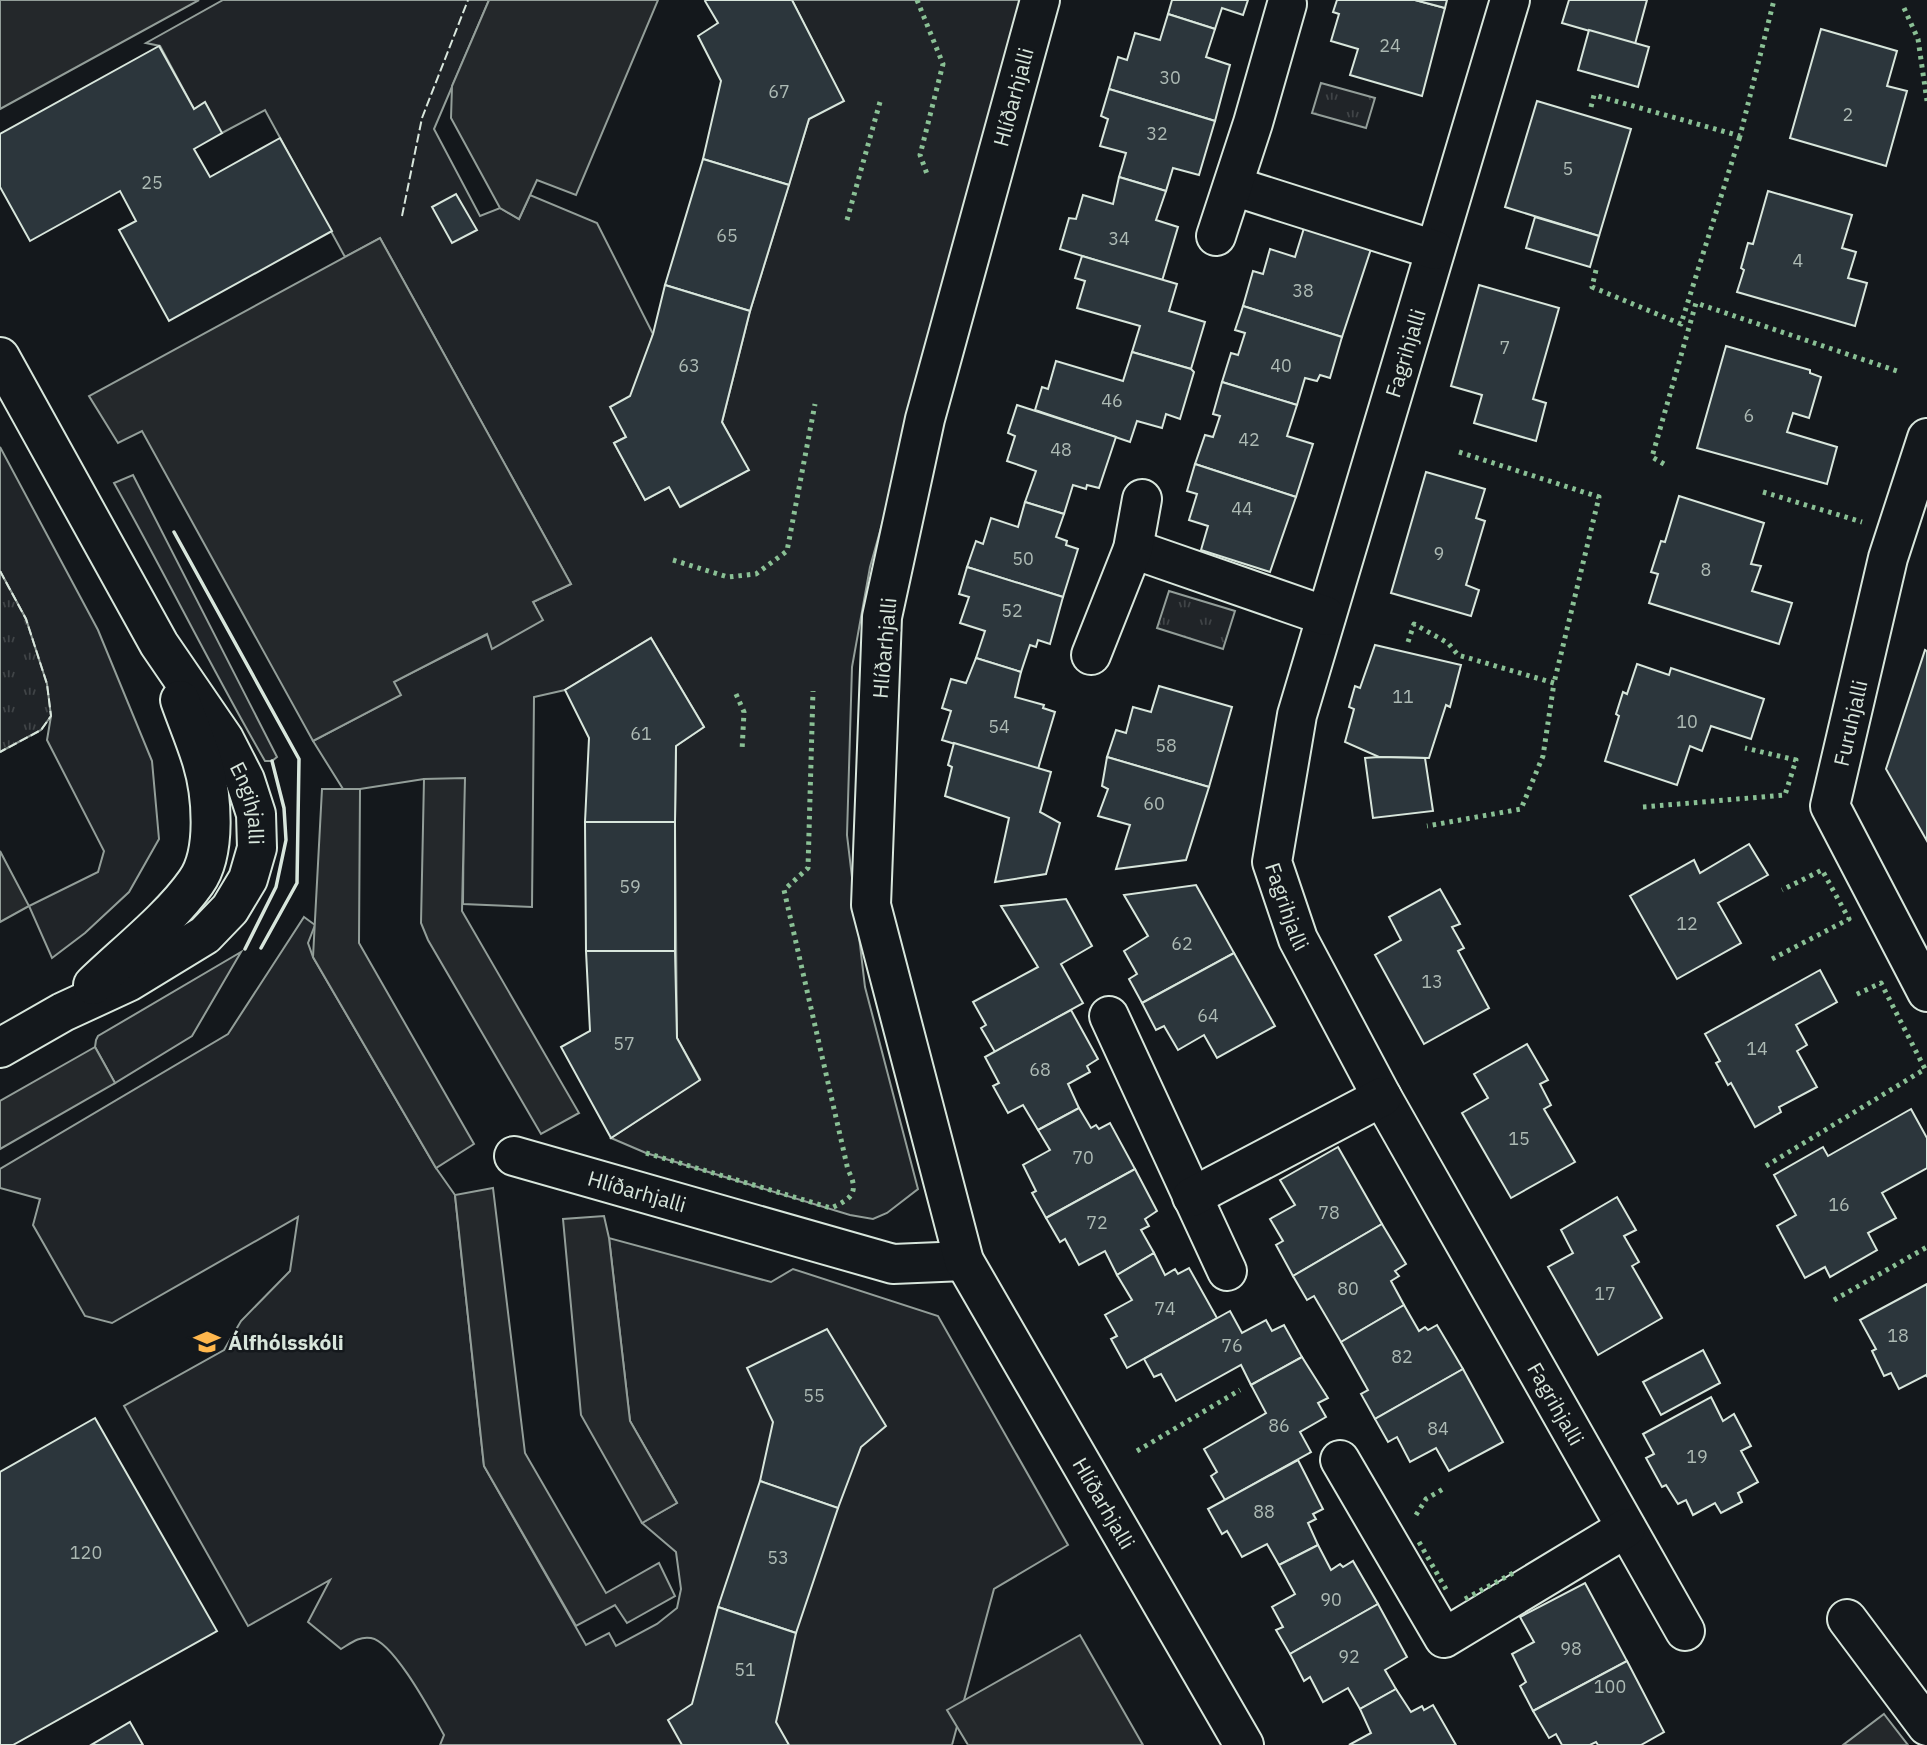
<svg xmlns="http://www.w3.org/2000/svg" width="1927" height="1745" font-family="'IBM Plex Sans',sans-serif">
<style>
.grass{fill:#202428;stroke:#939e99;stroke-width:2}
.park{fill:url(#park-tufts);stroke:#939e99;stroke-width:2}
.parking{fill:#24282b;stroke:#939e99;stroke-width:2}
.building{fill:#2c363c;stroke:#d8e6dc;stroke-width:2}
.lines{fill:none;stroke-linecap:round;stroke-linejoin:round}
.minor-casing{stroke:#d8e6dc;stroke-width:42}
.tertiary-casing{stroke:#d8e6dc;stroke-width:42}
.minor{stroke:#14181c;stroke-width:38}
.tertiary{stroke:#14181c;stroke-width:38}
.hedge{stroke:#8ac095;stroke-width:5;stroke-dasharray:3.5 5;stroke-linecap:butt}
.fence{stroke:#d8e6dc;stroke-width:2;stroke-dasharray:9 3.5;stroke-linecap:butt}
.wall{stroke:#d8e6dc;stroke-width:3.5}
.labels{text-anchor:middle;dominant-baseline:central;stroke-width:5;stroke-linejoin:round;paint-order:stroke}
.number-label{font-size:18px;fill:#adbab4}
.street-label{font-size:21px;fill:#d8e6dc;stroke:#14181c}
.poi-label{font-size:21px;font-weight:bold;fill:#d8e6dc;stroke:#14181c;text-anchor:start}
</style>
<defs>
<pattern id="park-tufts" width="24" height="20" patternUnits="userSpaceOnUse" patternTransform="scale(1.75)"><rect width="24" height="20" fill="#202428"/><path d="M3 7l-1-3M5 7V3M7 7l1-3M15 17l-1-3M17 17v-4M19 17l1-3" fill="none" stroke="#404447"/></pattern>
</defs>
<rect width="100%" height="100%" fill="#14181c"/>
<g class="grass">
<polygon points="223,0 489,0 434,129 480,216 500,208 519,219 530,195 597,223 653,334 636,392 626,437 614,443 645,500 669,487 681,507 748,470 722,422 750,311 809,119 843,100 792,0 1018,0 1020,3 1023,23 870,567 852,667 847,835 865,987 918,1189 887,1213 873,1219 850,1215 646,1153 611,1138 700,1079 677,1038 675,822 676,746 704,727 651,638 565,690 534,697 532,907 463,904 464,779 424,779 360,789 343,789 313,741 400,695 393,682 488,634 492,648 542,620 533,602 571,584 380,238 345,257 265,110 222,133 194,109 160,46 146,43"/>
<polygon points="0,447 98,630 152,761 159,839 129,892 85,933 52,958 29,906 98,872 104,851 47,740 51,716 26,619 0,571"/>
<path d="M133,475L277,757L272,761H265C212,670 166,575 114,483Z"/>
<path d="M304,917L315,925L308,943L313,957L436,1168L455,1195L484,1466L586,1645L609,1633L616,1646L657,1624L677,1608L681,1589L676,1552L642,1523L677,1503L630,1421L609,1238L771,1282L793,1269L938,1316L1068,1545L994,1589L952,1745H440L444,1735C432,1714 394,1642 371,1638C359,1636 351,1643 341,1649L308,1622L330,1580L248,1626L124,1406L224,1350L241,1321L290,1271L298,1217L112,1323L85,1316L33,1225L40,1199L0,1188V1169L228,1034Z"/>
<polygon points="241,952 192,1036 115,1083 95,1047 96,1040 98,1036"/>
</g>
<g class="park">
<polygon points="1321,83 1375,98 1366,128 1312,113"/>
<polygon points="0,571 26,619 47,684 51,716 41,730 0,752"/>
<polygon points="1169,591 1235,611 1223,649 1157,628"/>
</g>
<g class="parking">
<polygon points="0,0 199,0 0,109"/>
<polygon points="489,0 658,0 576,195 537,180 519,219 500,208 451,118 452,86"/>
<polygon points="380,238 571,584 533,602 543,620 492,649 487,634 394,682 401,695 313,741 142,431 118,443 89,396"/>
<polygon points="465,778 462,911 579,1113 541,1134 428,940 421,923 424,779"/>
<polygon points="322,789 360,789 359,943 474,1144 436,1168 313,957"/>
<polygon points="0,851 29,906 0,922"/>
<polygon points="95,1047 115,1083 0,1149 0,1101"/>
<polygon points="493,1188 525,1453 606,1593 659,1563 675,1596 627,1623 615,1605 576,1626 484,1466 455,1195"/>
<polygon points="604,1216 609,1238 630,1421 677,1503 642,1523 581,1415 563,1219"/>
<polygon points="1080,1635 1143,1745 968,1745 947,1710"/>
<polygon points="1884,1714 1908,1745 1843,1745"/>
</g>
<g class="building">
<polygon points="792,0 844,101 809,119 789,185 703,159 721,81 698,36 718,23 705,1 706,0"/>
<polygon points="1172,0 1248,0 1243,15 1222,8 1215,29 1168,14"/>
<polygon points="1337,0 1415,0 1445,8 1422,96 1350,75 1358,49 1331,41 1339,14 1333,12"/>
<polygon points="1415,0 1447,0 1445,8"/>
<polygon points="1569,0 1647,0 1635,44 1562,23"/>
<polygon points="1168,14 1215,29 1206,57 1230,65 1215,121 1109,89 1118,57 1127,60 1135,33 1160,40"/>
<polygon points="1821,29 1897,51 1887,86 1907,91 1886,166 1790,138"/>
<polygon points="1589,30 1649,47 1638,87 1578,70"/>
<polygon points="159,46 194,109 205,102 222,133 194,149 210,177 280,138 332,231 169,321 119,230 136,221 120,191 30,241 0,187 0,134"/>
<polygon points="1109,89 1215,121 1199,175 1173,168 1166,191 1119,177 1126,153 1100,146 1108,119 1101,116"/>
<polygon points="1537,101 1631,129 1599,236 1505,207"/>
<polygon points="703,159 789,185 750,311 665,285"/>
<polygon points="1119,177 1166,191 1156,220 1178,227 1162,281 1060,249 1069,218 1076,219 1083,195 1113,204"/>
<polygon points="1768,191 1852,215 1842,248 1856,252 1848,278 1867,283 1855,326 1737,292 1744,270 1741,268 1748,243 1753,244"/>
<polygon points="456,194 477,230 452,243 432,207"/>
<polygon points="1535,217 1599,236 1590,267 1526,248"/>
<polygon points="1304,228 1371,249 1342,337 1243,306 1253,271 1263,274 1270,249 1295,257"/>
<polygon points="1082,256 1177,284 1169,311 1205,322 1191,369 1132,352 1140,326 1077,308 1085,281 1075,278"/>
<polygon points="665,285 750,311 722,422 749,470 680,507 669,487 645,500 614,443 626,437 610,407 630,396 653,334"/>
<polygon points="1479,285 1559,308 1533,399 1546,403 1536,441 1474,423 1482,395 1451,386"/>
<polygon points="1243,306 1342,337 1330,378 1320,375 1317,381 1305,378 1297,405 1222,382 1231,353 1238,355 1245,333 1235,330"/>
<polygon points="1726,346 1810,370 1810,373 1821,377 1809,418 1793,413 1787,432 1837,447 1827,484 1697,448"/>
<polygon points="1132,352 1191,369 1194,372 1180,419 1166,414 1162,428 1137,421 1130,442 1035,410 1042,387 1048,389 1056,361 1123,381"/>
<polygon points="1222,382 1297,405 1287,436 1313,444 1296,497 1195,464 1205,435 1213,437 1220,416 1213,414"/>
<polygon points="1017,405 1116,437 1099,488 1087,485 1086,489 1073,485 1064,514 1025,502 1036,471 1007,461 1015,436 1008,433"/>
<polygon points="1195,464 1296,497 1270,572 1201,550 1208,526 1189,520 1197,494 1187,491"/>
<polygon points="1426,472 1485,489 1476,518 1485,521 1466,585 1479,590 1471,616 1391,593"/>
<polygon points="1679,496 1764,523 1751,564 1761,566 1752,591 1792,603 1779,644 1649,603 1658,574 1651,572 1661,541 1665,542"/>
<polygon points="1025,502 1064,514 1056,537 1067,541 1066,545 1078,549 1063,597 967,567 976,541 983,544 991,518 1018,527"/>
<polygon points="967,567 1063,597 1050,644 1038,640 1036,647 1030,645 1021,672 976,658 985,631 960,623 969,597 959,594"/>
<polygon points="651,638 704,727 676,746 675,822 585,822 589,738 565,690"/>
<polygon points="1375,645 1461,665 1450,707 1446,705 1429,758 1379,757 1345,742 1354,709 1349,707 1355,686 1360,688"/>
<polygon points="1925,650 1927,651 1927,841 1886,769"/>
<polygon points="976,658 1021,672 1015,697 1044,705 1043,708 1055,712 1038,769 942,740 951,711 942,708 951,679 966,683"/>
<polygon points="1637,664 1669,675 1671,668 1764,699 1751,739 1711,726 1702,751 1690,746 1677,785 1605,761 1619,716 1616,714 1623,692 1627,694"/>
<polygon points="1159,686 1232,707 1209,787 1107,757 1116,730 1126,733 1133,707 1151,712"/>
<polygon points="954,743 1051,772 1040,812 1060,823 1046,874 995,882 1009,818 945,796 952,767 948,765"/>
<polygon points="1107,757 1209,787 1186,860 1116,869 1130,825 1098,816 1108,789 1102,786"/>
<polygon points="1379,757 1425,758 1433,811 1373,818 1365,758"/>
<polygon points="585,822 675,822 675,951 586,951"/>
<polygon points="1749,844 1768,875 1718,903 1741,943 1677,979 1630,896 1694,860 1700,873"/>
<polygon points="1196,885 1234,953 1142,1003 1129,979 1137,974 1124,951 1148,936 1124,895"/>
<polygon points="1440,889 1460,924 1452,927 1464,948 1458,951 1489,1008 1424,1044 1375,955 1401,940 1389,917"/>
<polygon points="1066,899 1092,946 1061,964 1083,1003 995,1052 981,1028 986,1025 973,1002 1038,967 1001,906"/>
<polygon points="586,951 675,951 677,1038 700,1080 611,1138 561,1047 590,1031"/>
<polygon points="1234,953 1275,1026 1217,1058 1204,1035 1178,1050 1164,1026 1156,1030 1142,1003"/>
<polygon points="1820,970 1837,1002 1796,1025 1807,1045 1797,1051 1817,1087 1779,1107 1781,1112 1755,1127 1731,1083 1728,1085 1716,1063 1720,1061 1705,1034"/>
<polygon points="1071,1010 1098,1059 1087,1066 1090,1072 1068,1084 1079,1108 1038,1130 1023,1105 1008,1113 993,1086 999,1083 985,1057"/>
<polygon points="1527,1044 1548,1080 1540,1084 1551,1105 1544,1109 1575,1162 1511,1198 1462,1113 1488,1098 1474,1074"/>
<polygon points="1079,1108 1091,1128 1096,1125 1099,1129 1110,1123 1135,1169 1046,1218 1032,1193 1036,1191 1023,1165 1050,1150 1038,1130"/>
<polygon points="1911,1109 1927,1138 1927,1168 1882,1193 1896,1218 1868,1233 1877,1250 1830,1277 1825,1267 1805,1278 1777,1226 1796,1215 1774,1175 1823,1147 1828,1156"/>
<polygon points="1338,1147 1382,1224 1293,1276 1276,1245 1283,1241 1270,1219 1295,1205 1280,1180"/>
<polygon points="1135,1169 1157,1211 1145,1219 1149,1226 1141,1230 1154,1253 1117,1275 1105,1251 1079,1265 1065,1239 1060,1242 1046,1218"/>
<polygon points="1617,1197 1636,1230 1624,1236 1639,1262 1632,1266 1662,1318 1598,1355 1548,1267 1573,1253 1561,1230"/>
<polygon points="1382,1224 1406,1264 1395,1271 1399,1276 1391,1281 1404,1305 1341,1342 1314,1296 1307,1300 1293,1276"/>
<polygon points="1154,1253 1165,1275 1175,1269 1178,1274 1189,1268 1217,1318 1127,1368 1111,1339 1117,1336 1105,1315 1132,1300 1117,1275"/>
<polygon points="1927,1284 1927,1377 1926,1375 1899,1389 1891,1373 1884,1376 1872,1351 1876,1349 1860,1320"/>
<polygon points="1404,1305 1419,1331 1425,1327 1428,1330 1437,1325 1463,1369 1375,1419 1361,1394 1368,1390 1341,1342"/>
<polygon points="1230,1311 1242,1333 1266,1320 1272,1331 1284,1325 1302,1357 1251,1385 1241,1365 1176,1401 1161,1374 1154,1377 1144,1359"/>
<polygon points="827,1329 886,1426 861,1447 838,1508 760,1481 773,1422 747,1368"/>
<polygon points="1703,1350 1720,1383 1661,1415 1643,1382"/>
<polygon points="1302,1357 1328,1398 1318,1403 1326,1417 1300,1432 1311,1452 1225,1500 1211,1476 1217,1472 1204,1449 1266,1413 1251,1385"/>
<polygon points="1463,1369 1503,1442 1449,1471 1436,1448 1410,1462 1397,1437 1388,1442 1375,1419"/>
<polygon points="1711,1397 1723,1421 1734,1414 1751,1446 1741,1451 1758,1482 1738,1493 1742,1502 1721,1513 1715,1503 1693,1515 1686,1500 1678,1504 1666,1485 1662,1487 1646,1458 1654,1454 1643,1434"/>
<polygon points="95,1418 217,1631 13,1745 0,1745 0,1472"/>
<polygon points="1298,1460 1323,1509 1313,1514 1316,1519 1308,1523 1318,1545 1279,1565 1267,1544 1242,1557 1227,1531 1222,1534 1208,1509"/>
<polygon points="760,1481 838,1508 796,1633 718,1607"/>
<polygon points="1318,1545 1331,1570 1340,1564 1343,1567 1353,1561 1378,1604 1290,1654 1276,1630 1283,1627 1272,1607 1295,1594 1279,1565"/>
<polygon points="1585,1583 1627,1661 1533,1711 1520,1686 1526,1682 1512,1654 1534,1642 1520,1617"/>
<polygon points="1378,1604 1407,1657 1385,1670 1396,1689 1360,1709 1348,1688 1323,1702 1310,1677 1304,1681 1290,1654"/>
<polygon points="718,1607 796,1633 776,1722 789,1745 682,1745 668,1720 692,1704"/>
<polygon points="1627,1661 1664,1732 1641,1745 1598,1745 1596,1742 1590,1745 1562,1745 1556,1734 1549,1738 1533,1711"/>
<polygon points="1396,1689 1411,1712 1422,1706 1424,1710 1433,1705 1456,1745 1349,1745 1371,1733 1360,1709"/>
<polygon points="130,1722 143,1745 91,1745"/>
</g>
<g class="lines">
<g class="minor-casing">
<g id="minor">
<path id="s1" d="M1510,0L1297,715L1272,862L1298,939L1382,1097L1685,1631"/>
<polyline points="1233,186 1435,250"/>
<polyline points="1216,236 1253,123 1287,4"/>
<path id="s2" d="M0,357L159,644L224,739L245,780L256,814L257,848L248,879L230,909L205,935L128,982L63,1012L0,1048"/>
<polyline points="1927,438 1888,558 1830,806 1927,992"/>
<polyline points="1133,549 1326,616"/>
<polyline points="1091,655 1133,549 1142,499"/>
<path d="M93,985C125,954 171,918 196,882C217,853 212,794 202,761C196,741 187,720 180,700"/>
<polyline points="1109,1016 1227,1271"/>
<path id="s3" d="M514,1156L893,1264L964,1261"/>
<polyline points="1192,1197 1382,1097"/>
<polyline points="1340,1460 1444,1638 1626,1528"/>
<polyline points="1847,1619 1927,1726"/>
</g>
</g>
<g class="tertiary-casing">
<g id="tertiary">
<path id="s4" d="M1040,0L925,419L882,617L871,905L964,1261L1244,1745"/>
</g>
</g>
<use href="#minor" class="minor"/>
<use href="#tertiary" class="tertiary"/>
<g class="hedge">
<polyline points="917,0 943,64 920,155 927,174"/>
<polyline points="1904,8 1918,39 1927,101"/>
<polyline points="1591,107 1594,95 1740,136 1774,0"/>
<polyline points="847,220 880,102"/>
<polyline points="1596,270 1592,287 1681,324 1740,136"/>
<polyline points="1459,452 1599,497 1554,683"/>
<polyline points="1664,464 1652,457 1696,303 1900,372"/>
<polyline points="1763,492 1862,522"/>
<polyline points="673,560 728,577 756,574 787,551 815,404"/>
<polyline points="1408,642 1414,624 1448,643 1458,655 1554,683 1543,756 1521,809 1427,826"/>
<polyline points="736,694 744,712 742,751"/>
<polyline points="1643,807 1785,795 1796,760 1745,748"/>
<polyline points="1772,959 1849,919 1822,870 1782,890"/>
<path d="M646,1153L831,1208C851,1199 860,1193 848,1170L784,890L808,868L813,691"/>
<polyline points="1766,1166 1925,1069 1881,983 1853,996"/>
<polyline points="1834,1300 1927,1247"/>
<polyline points="1137,1451 1240,1390"/>
<polyline points="1416,1515 1426,1499 1443,1489"/>
<polyline points="1419,1542 1447,1591"/>
<polyline points="1465,1599 1515,1572"/>
</g>
<g class="fence">
<polyline points="402,216 422,118 468,0"/>
<polyline points="0,571 26,619 47,684 51,716 41,730 0,752"/>
</g>
<g class="wall">
<polyline points="174,532 299,759 297,883 261,948"/>
<polyline points="245,949 276,887 286,840 284,808 272,761"/>
</g>
</g>
<defs>
<g id="school-bare" transform="scale(2.1)"><path d="M0-5L7-2L0 1L-7-2ZM-4 1L0 2.5L4 1V4Q0 6-4 4Z" fill="#ffb74d" stroke="#14181c" stroke-width="2.5" paint-order="stroke"/></g>
</defs>
<g fill-rule="evenodd">
<use href="#school-bare" x="207" y="1342"/>
</g>
<g class="labels">
<g class="number-label">
<text x="1390" y="45">24</text>
<text x="1170" y="77">30</text>
<text x="779" y="91">67</text>
<text x="1848" y="114">2</text>
<text x="1157" y="133">32</text>
<text x="1568" y="168">5</text>
<text x="152" y="182">25</text>
<text x="727" y="235">65</text>
<text x="1119" y="238">34</text>
<text x="1798" y="260">4</text>
<text x="1303" y="290">38</text>
<text x="1505" y="347">7</text>
<text x="689" y="365">63</text>
<text x="1281" y="365">40</text>
<text x="1112" y="400">46</text>
<text x="1749" y="415">6</text>
<text x="1249" y="439">42</text>
<text x="1061" y="449">48</text>
<text x="1242" y="508">44</text>
<text x="1439" y="553">9</text>
<text x="1023" y="558">50</text>
<text x="1706" y="569">8</text>
<text x="1012" y="610">52</text>
<text x="1403" y="696">11</text>
<text x="1687" y="721">10</text>
<text x="999" y="726">54</text>
<text x="641" y="733">61</text>
<text x="1166" y="745">58</text>
<text x="1154" y="803">60</text>
<text x="630" y="886">59</text>
<text x="1687" y="923">12</text>
<text x="1182" y="943">62</text>
<text x="1432" y="981">13</text>
<text x="1208" y="1015">64</text>
<text x="624" y="1043">57</text>
<text x="1757" y="1048">14</text>
<text x="1040" y="1069">68</text>
<text x="1519" y="1138">15</text>
<text x="1083" y="1157">70</text>
<text x="1839" y="1204">16</text>
<text x="1329" y="1212">78</text>
<text x="1097" y="1222">72</text>
<text x="1348" y="1288">80</text>
<text x="1605" y="1293">17</text>
<text x="1165" y="1308">74</text>
<text x="1898" y="1335">18</text>
<text x="1232" y="1345">76</text>
<text x="1402" y="1356">82</text>
<text x="814" y="1395">55</text>
<text x="1279" y="1425">86</text>
<text x="1438" y="1428">84</text>
<text x="1697" y="1456">19</text>
<text x="1264" y="1511">88</text>
<text x="86" y="1552">120</text>
<text x="778" y="1557">53</text>
<text x="1331" y="1599">90</text>
<text x="1571" y="1648">98</text>
<text x="1349" y="1656">92</text>
<text x="745" y="1669">51</text>
<text x="1610" y="1686">100</text>
</g>
<g class="street-label">
<text transform="translate(1013 97) rotate(-75)">Hlíðarhjalli</text>
<text transform="translate(1405 353) rotate(-73)">Fagrihjalli</text>
<text transform="translate(884 648) rotate(-85)">Hlíðarhjalli</text>
<text transform="translate(1850 723) rotate(-77)">Furuhjalli</text>
<text stroke="none"><textPath href="#s2" startOffset="513">Engihjalli</textPath></text>
<text stroke="none"><textPath href="#s1" startOffset="942">Fagrihjalli</textPath></text>
<text stroke="none"><textPath href="#s3" startOffset="128">Hlíðarhjalli</textPath></text>
<text stroke="none"><textPath href="#s1" startOffset="1508">Fagrihjalli</textPath></text>
<text stroke="none"><textPath href="#s4" startOffset="1573">Hlíðarhjalli</textPath></text>
</g>
<g class="poi-label">
<text x="228" y="1342">Álfhólsskóli</text>
</g>
</g>
</svg>
